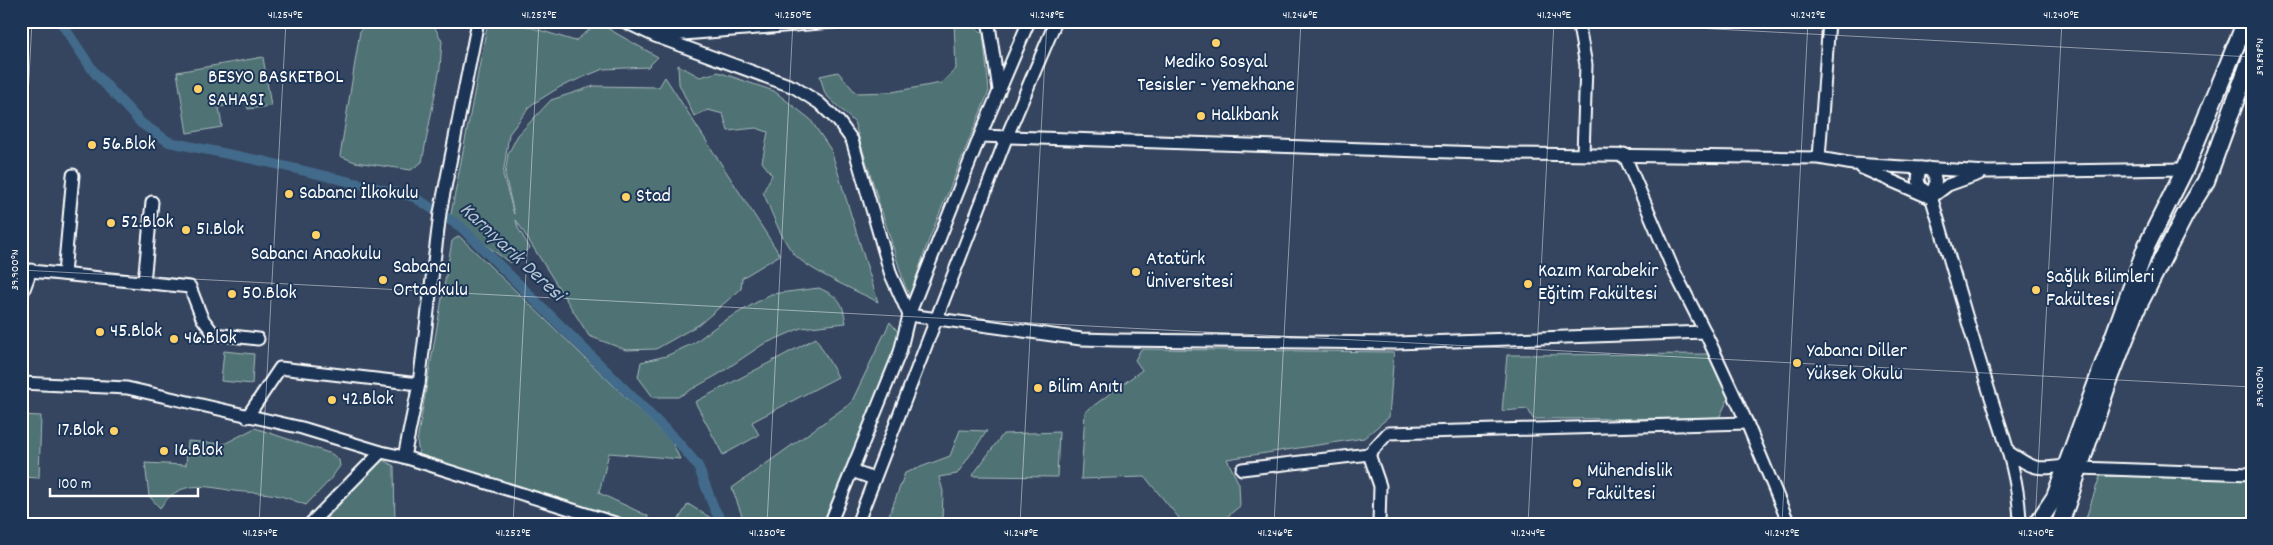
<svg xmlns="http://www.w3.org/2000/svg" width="2273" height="545" font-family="Dekko,sans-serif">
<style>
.built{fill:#34445f}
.green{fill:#4f7374;stroke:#a7b9ba}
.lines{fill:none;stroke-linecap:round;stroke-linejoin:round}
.canal{stroke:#426a8a;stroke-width:10}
.minor-casing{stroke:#fff;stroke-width:15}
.secondary-casing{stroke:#fff;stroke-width:20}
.minor{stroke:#1d3557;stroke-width:11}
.secondary{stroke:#1d3557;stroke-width:16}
.ticks{fill:none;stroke:#fff;stroke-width:1;stroke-opacity:0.45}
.poi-dot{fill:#ffd166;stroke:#1d3557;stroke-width:2}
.labels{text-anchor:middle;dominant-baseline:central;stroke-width:4;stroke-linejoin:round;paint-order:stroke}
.poi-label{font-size:20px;fill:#fff;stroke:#1d3557;text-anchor:start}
.water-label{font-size:21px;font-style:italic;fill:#b3c3d0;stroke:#1d3557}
.neatline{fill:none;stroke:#fff;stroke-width:2}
.ticks-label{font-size:12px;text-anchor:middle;fill:#fff}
</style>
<rect width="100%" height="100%" fill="#1d3557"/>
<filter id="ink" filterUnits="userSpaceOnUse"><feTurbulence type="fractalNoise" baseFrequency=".02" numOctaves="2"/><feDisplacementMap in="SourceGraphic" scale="10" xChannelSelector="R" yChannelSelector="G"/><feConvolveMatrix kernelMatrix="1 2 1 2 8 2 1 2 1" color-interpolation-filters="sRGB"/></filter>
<g filter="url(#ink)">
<rect class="built" x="21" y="21" width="2231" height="503"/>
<g class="green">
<polygon points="368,21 417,21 433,24 442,41 440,68 422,162 411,170 355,162 340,156 360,31"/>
<polygon points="488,21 510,21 575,41 598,23 658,57 648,67 603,69 560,87 531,105 509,134 503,175 514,214 505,175 508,154 518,135 551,100 594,86 659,87 665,77 780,255 742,278 741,289 700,324 656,349 626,350 589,336 516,220 518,228 530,248 510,263 450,219"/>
<polygon points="966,21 983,33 989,91 928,242 910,296 905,286 854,122 825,94 820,76 838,72 856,93 892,92 941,83 956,69 954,22"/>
<polygon points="263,57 271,106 248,109 246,102 219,107 222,127 187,133 177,72"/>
<path d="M678,65L700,77L718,72L774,91L810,119L831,150L878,302C857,291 809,271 794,254C780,237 772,213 763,192L772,175L762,162L768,132L756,128L728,131L723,114L708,110L694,116L679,84Z"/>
<polygon points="459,236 672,442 680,459 609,453 599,493 648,516 647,524 626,524 420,460 417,441 452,241"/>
<path d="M819,288C840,298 842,300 846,323L801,328L762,345L719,374L678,397H653L638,377L641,362L666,356L694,343L722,322L771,294Z"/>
<polygon points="890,322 900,334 825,524 745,524 732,488 851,403"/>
<polygon points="816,338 838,377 752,422 759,435 723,455 695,402"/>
<polygon points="1141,349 1394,352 1389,417 1364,438 1227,459 1239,484 1240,506 1218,524 1184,524 1145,477 1081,479 1085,412 1142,370 1135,360"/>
<polygon points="224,351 254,354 252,384 221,381"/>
<polygon points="1712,354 1730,395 1719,418 1533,419 1528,409 1502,411 1507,355"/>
<polygon points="21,415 41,416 39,478 21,477"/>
<path d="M255,428L332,454L339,460L340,466L329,481L306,505C297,502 289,498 280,496C265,492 249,493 234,491C205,486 179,479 160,508L149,496L145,463L186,465L188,441L224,444Z"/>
<polygon points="960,430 987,431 957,474 939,477 943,491 942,524 886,524 905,473 950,456"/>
<polygon points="1059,432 1057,477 972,476 1003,434"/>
<polygon points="381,459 394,466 395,524 322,524"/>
<polygon points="2100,476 2252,479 2252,524 2084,524"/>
<polygon points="688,504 711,518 713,524 676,524"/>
</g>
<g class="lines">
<polyline class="canal" points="60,21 94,72 141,123 169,142 267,162 414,197 461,227 678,442 698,466 714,508 723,524"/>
<g class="minor-casing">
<g id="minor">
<polyline points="623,21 655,36 794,87 819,103 839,122 852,140 891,275 909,315 1081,339 1116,340 1396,343 1705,332"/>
<polyline points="985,21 989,25 999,90"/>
<polyline points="1578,21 1586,65 1583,154"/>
<polyline points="659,36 844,21"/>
<polyline points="980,136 1511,154 1819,158 1853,164 1988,172 2185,169"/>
<polyline points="1624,154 1673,269 1705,332 1747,423 1789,524"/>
<polyline points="1819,158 1829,21"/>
<polyline points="1862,168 1931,198 1948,185 1979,174"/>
<path d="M1921,168C1916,179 1917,188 1930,193C1950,258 1968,325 1989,391C2003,436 2019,475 2020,524"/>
<path d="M1928,168C1937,175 1938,185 1930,193"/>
<polyline points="21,270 190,287 202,318 214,334 258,339"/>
<polyline points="64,274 73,175"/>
<polyline points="144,282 152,202"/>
<polyline points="21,297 31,270"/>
<polyline points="21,383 127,388 302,428 381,452 404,457 618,524"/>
<polyline points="247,417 280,368 419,384"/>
<path d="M2010,453C2034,469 2036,470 2065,466"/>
<polyline points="1369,454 1380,486 1379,524"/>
<polyline points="404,457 419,384 440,213 478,21"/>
<polyline points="2079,468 2252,474"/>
<polyline points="1242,469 1369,454 1388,433 1747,423"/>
<polyline points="852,471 874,479"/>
<polyline points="310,524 381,452"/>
<polyline points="830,524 900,352 909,315 980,136 1029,21"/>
<polyline points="857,524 1007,136 1056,21"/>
</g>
</g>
<g class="secondary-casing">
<g id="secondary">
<polyline points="2037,524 2055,497 2147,245 2185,169 2246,21"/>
<polyline points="2060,524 2107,386 2137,308 2185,215 2206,181 2252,55"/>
</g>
</g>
<use href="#minor" class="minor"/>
<use href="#secondary" class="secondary"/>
</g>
</g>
<path class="ticks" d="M1561,21L2252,57M21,228L32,21M21,270L2252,387M259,524L286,21M513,524L539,21M767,524L793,21M1020,524L1047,21M1274,524L1301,21M1528,524L1554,21M1782,524L1808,21M2035,524L2062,21"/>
<g class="poi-dot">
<circle cx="1216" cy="43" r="5"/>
<circle cx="198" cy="89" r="5"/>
<circle cx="1201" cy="116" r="5"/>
<circle cx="92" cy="145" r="5"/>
<circle cx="289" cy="194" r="5"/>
<circle cx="626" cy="197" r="5"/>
<circle cx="111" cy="223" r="5"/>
<circle cx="186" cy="230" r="5"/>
<circle cx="316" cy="235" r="5"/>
<circle cx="1136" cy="272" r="5"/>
<circle cx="383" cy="280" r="5"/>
<circle cx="1528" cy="284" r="5"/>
<circle cx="2036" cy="290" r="5"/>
<circle cx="232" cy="294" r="5"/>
<circle cx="100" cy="332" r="5"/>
<circle cx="174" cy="339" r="5"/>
<circle cx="1797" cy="363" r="5"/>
<circle cx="1038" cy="388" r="5"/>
<circle cx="332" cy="400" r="5"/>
<circle cx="114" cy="431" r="5"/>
<circle cx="164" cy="451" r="5"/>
<circle cx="1577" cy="483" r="5"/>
</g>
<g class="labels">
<g class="poi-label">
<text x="1216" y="63" text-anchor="middle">Mediko Sosyal<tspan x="1216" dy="23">Tesisler - Yemekhane</tspan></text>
<text x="208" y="78">BESYO BASKETBOL<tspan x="208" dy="23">SAHASI</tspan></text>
<text x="1211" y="116">Halkbank</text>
<text x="102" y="145">56.Blok</text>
<text x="299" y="194">Sabancı İlkokulu</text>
<text x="636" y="197">Stad</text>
<text x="121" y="223">52.Blok</text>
<text x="196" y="230">51.Blok</text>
<text x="316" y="255" text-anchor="middle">Sabancı Anaokulu</text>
<text x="1146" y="260">Atatürk<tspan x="1146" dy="23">Üniversitesi</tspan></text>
<text x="393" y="268">Sabancı<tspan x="393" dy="23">Ortaokulu</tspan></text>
<text x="1538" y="272">Kazım Karabekir<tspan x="1538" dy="23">Eğitim Fakültesi</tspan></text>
<text x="2046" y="278">Sağlık Bilimleri<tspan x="2046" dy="23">Fakültesi</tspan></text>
<text x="242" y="294">50.Blok</text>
<text x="110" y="332">45.Blok</text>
<text x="184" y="339">46.Blok</text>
<text x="1807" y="352">Yabancı Diller<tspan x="1807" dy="23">Yüksek Okulu</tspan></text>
<text x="1048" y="388">Bilim Anıtı</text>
<text x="342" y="400">42.Blok</text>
<text x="104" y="431" text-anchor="end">17.Blok</text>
<text x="174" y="451">16.Blok</text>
<text x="1587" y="472">Mühendislik<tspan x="1587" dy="23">Fakültesi</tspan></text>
</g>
<g class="water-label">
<text transform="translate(511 253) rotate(43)">Karnıyarık Deresi</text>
</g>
</g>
<rect width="2273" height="545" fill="none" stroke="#1d3557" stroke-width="55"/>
<path d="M50 488v8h148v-8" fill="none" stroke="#ffffff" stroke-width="2.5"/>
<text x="58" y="488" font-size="15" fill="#ffffff" stroke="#1d3557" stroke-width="4" paint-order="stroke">100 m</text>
<rect x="28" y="28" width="2218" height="490" class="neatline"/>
<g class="ticks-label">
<text x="285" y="18">41.254°E</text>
<text x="539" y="18">41.252°E</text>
<text x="793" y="18">41.250°E</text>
<text x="1047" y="18">41.248°E</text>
<text x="1300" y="18">41.246°E</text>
<text x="1554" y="18">41.244°E</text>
<text x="1808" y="18">41.242°E</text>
<text x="2061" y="18">41.240°E</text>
<text transform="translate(2259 57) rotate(-90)" y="4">39.898°N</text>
<text transform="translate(14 270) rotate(-90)" y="4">39.900°N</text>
<text transform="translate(2259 387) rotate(-90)" y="4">39.900°N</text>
<text x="260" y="536">41.254°E</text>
<text x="513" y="536">41.252°E</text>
<text x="767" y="536">41.250°E</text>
<text x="1021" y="536">41.248°E</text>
<text x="1275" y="536">41.246°E</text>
<text x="1528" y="536">41.244°E</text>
<text x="1782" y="536">41.242°E</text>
<text x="2036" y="536">41.240°E</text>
</g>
</svg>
